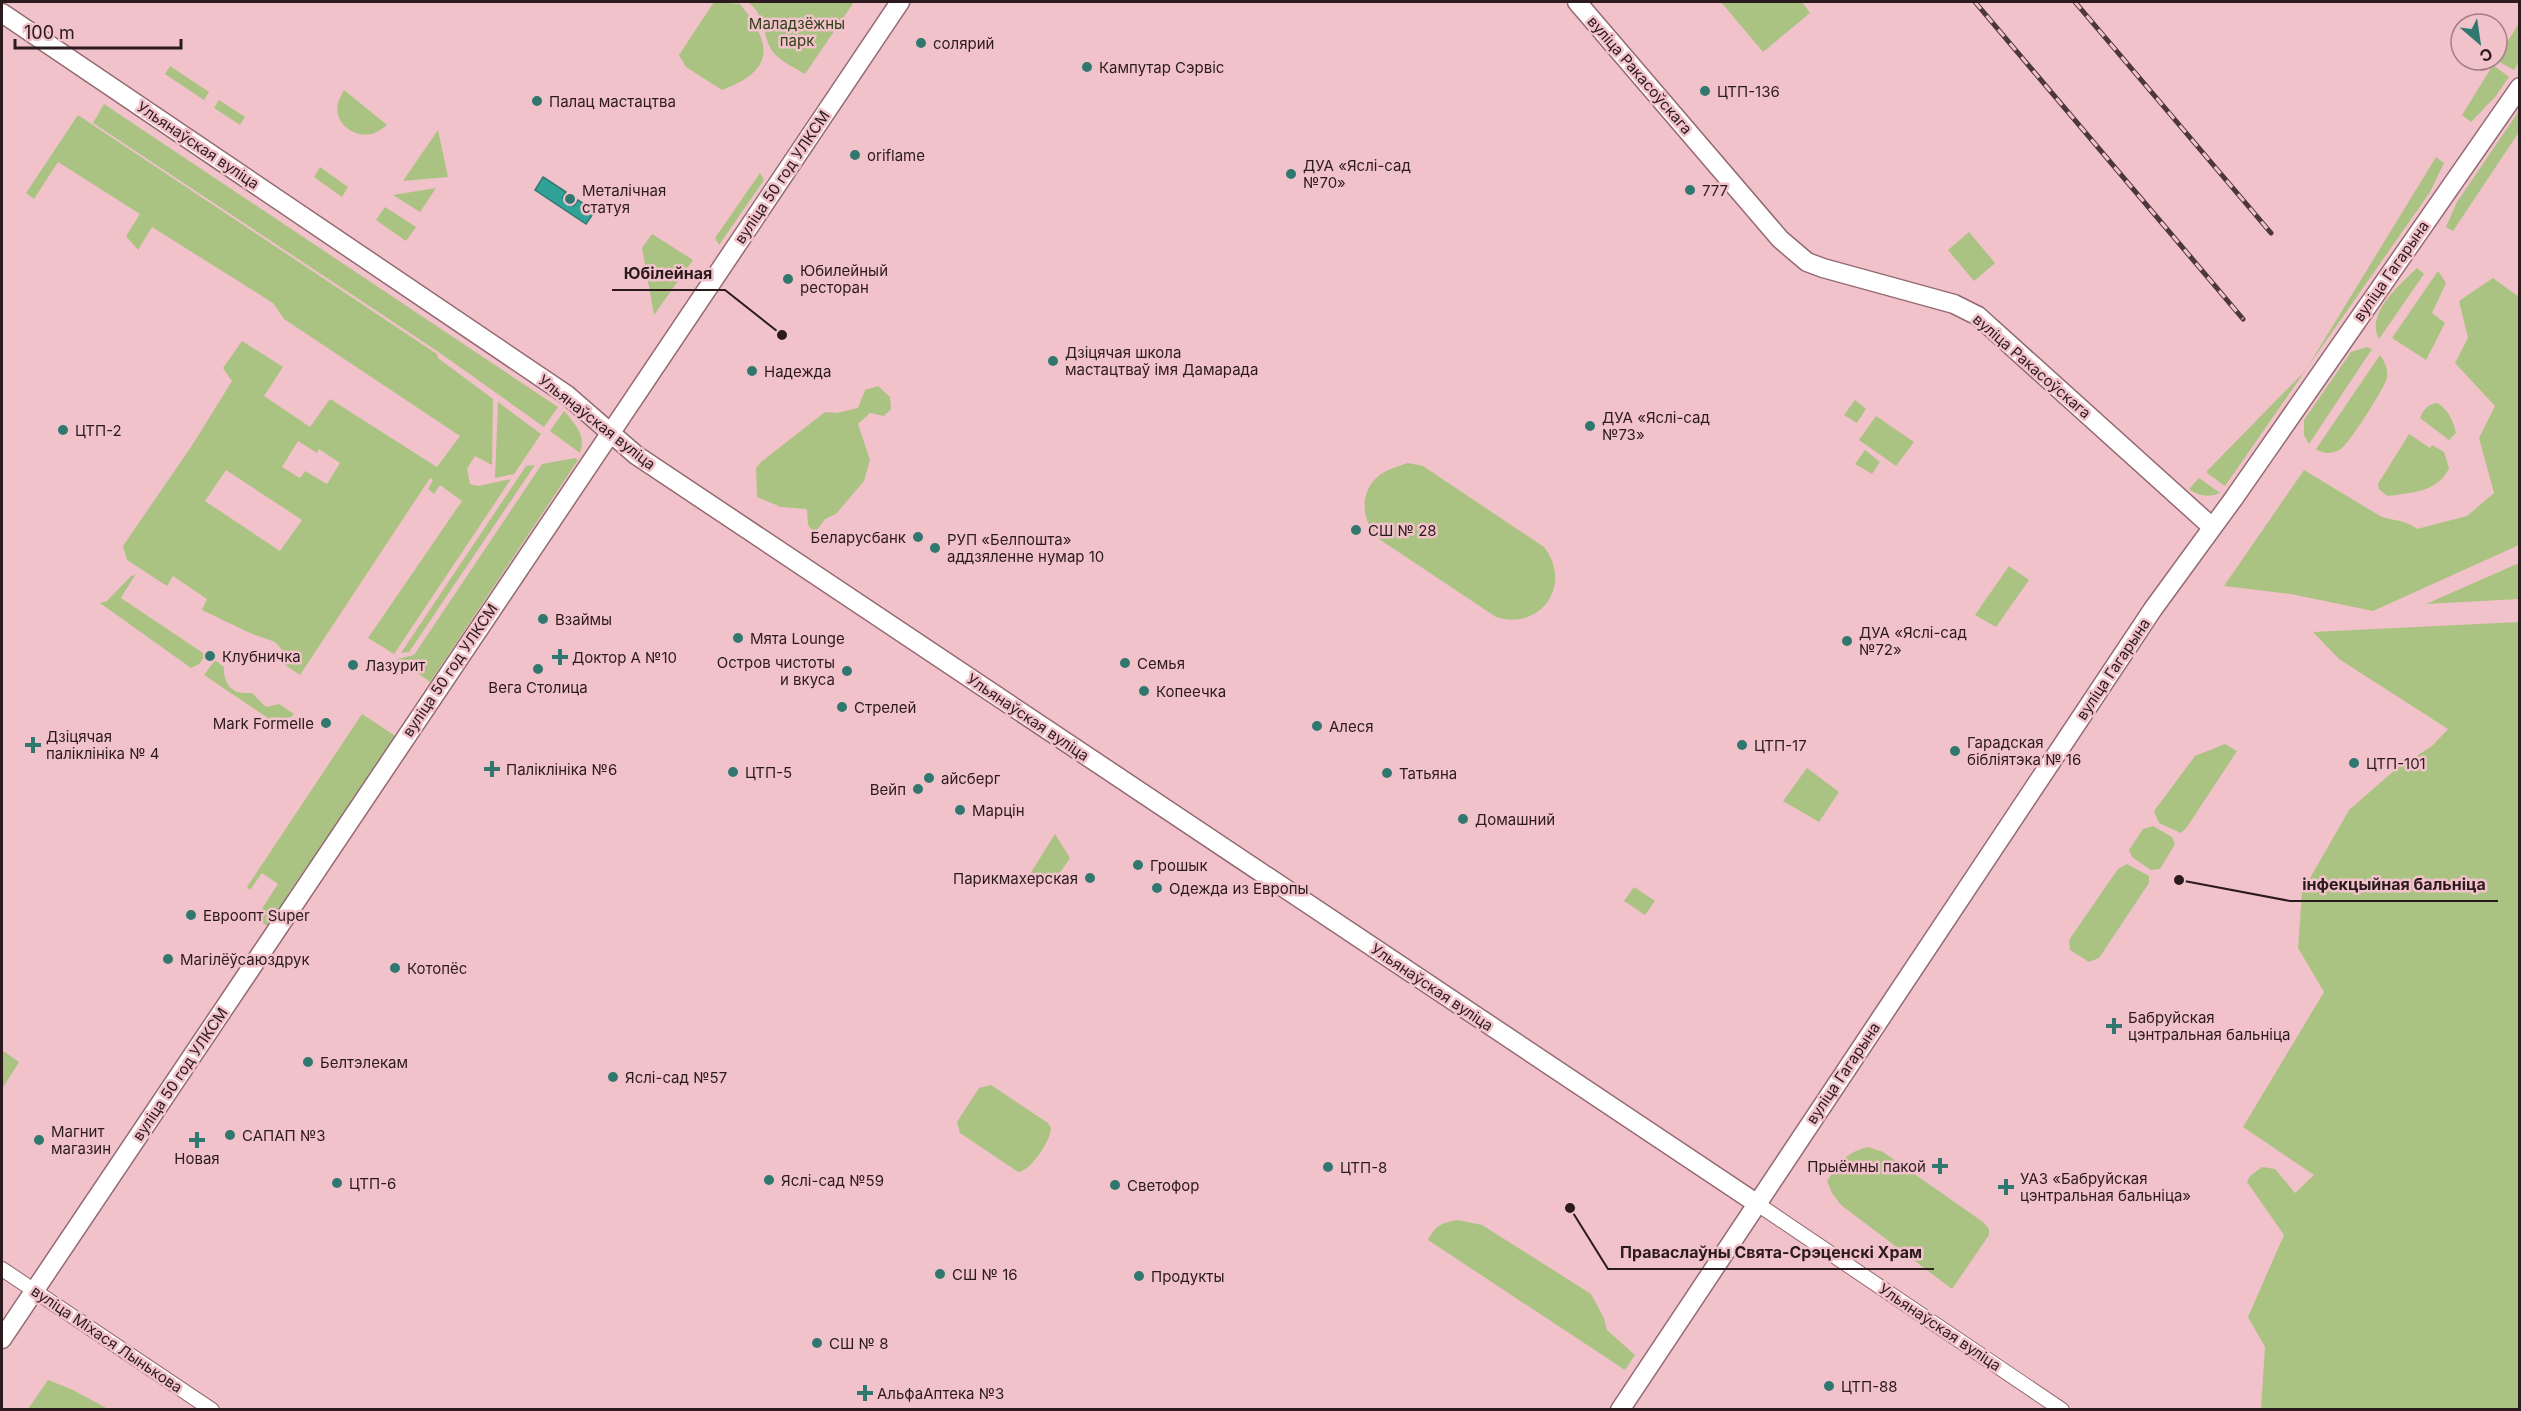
<svg xmlns="http://www.w3.org/2000/svg" width="2521" height="1411" font-family="Inter,sans-serif">
<style>
.green{fill:#aac383;fill-rule:evenodd}
.water{fill:#31a297;stroke:#2f7973;stroke-width:1.5}
.lines{fill:none;stroke-linecap:round;stroke-linejoin:round}
.minor-casing{stroke:#946a72;stroke-width:16}
.major-casing{stroke:#946a72;stroke-width:21}
.minor{stroke:#fff;stroke-width:14}
.major{stroke:#fff;stroke-width:18}
.rail-casing{stroke:#4d373c;stroke-width:5}
.rail{stroke:#f1c2ca;stroke-width:3;stroke-dasharray:9;stroke-linecap:butt}
.poi-dot{fill:#307770;stroke:#f1c2ca;stroke-width:2}
.labels{text-anchor:middle;dominant-baseline:central;stroke-width:5;stroke-linejoin:round;paint-order:stroke}
.park-label{font-size:15px;fill:#303e18;stroke:#f1c2ca}
.poi-label{font-size:15px;fill:#2b1a1e;stroke:#f1c2ca;text-anchor:start}
.street-label{font-size:15px;fill:#2b1a1e;stroke:#f1c2ca}
.leader{fill:none;stroke:#2b1a1e;stroke-width:2}
.callout-dot{fill:#2b1a1e;stroke:#f1c2ca;stroke-width:2}
.callout-label{font-size:16px;text-anchor:middle;font-weight:bold;fill:#2b1a1e;stroke:#f1c2ca;stroke-width:5;stroke-linejoin:round;paint-order:stroke}
</style>
<rect width="100%" height="100%" fill="#f1c2ca"/>
<g class="green">
<path d="M714,2L740,4C772,43 776,70 722,90L686,67L679,55Z"/>
<path d="M747,2H854L805,74C795,68 780,61 773,52C762,38 766,13 747,2Z"/>
<polygon points="1721,2 1802,2 1810,13 1763,52"/>
<polygon points="2519,23 2519,62 2514,70 2496,60"/>
<polygon points="2493,65 2509,77 2495,97 2471,122 2462,115"/>
<polygon points="170,66 209,92 204,100 165,74"/>
<path d="M344,90L387,125C383,128 377,133 371,134C353,138 333,122 338,103C339,99 342,94 344,90Z"/>
<polygon points="219,100 245,117 240,125 214,108"/>
<polygon points="104,104 558,407 544,427 437,351 93,123"/>
<polygon points="2519,111 2519,132 2453,231 2446,227 2457,202"/>
<path d="M78,115L437,354L438,358L493,399L492,465L475,456L467,469L470,484L478,486L511,479L394,654L368,638L462,501L440,485L434,494L428,489L433,480L430,478L300,675L285,665L286,654L275,642L250,633L202,610L207,599L173,576L167,586L127,560L123,546L191,447L232,381L223,368L242,341L283,367L264,396L310,427L330,399L437,467L460,436L284,319L273,303L152,227L138,250L126,236L140,214L58,162L34,199L26,193ZM298,441L317,453L319,449L340,463L327,484L305,471L300,478L282,467ZM226,470L302,520L280,551L205,501Z"/>
<polygon points="438,130 448,177 403,181"/>
<polygon points="2436,157 2444,163 2430,192 2307,368"/>
<polygon points="320,167 348,187 342,197 314,177"/>
<polygon points="760,173 764,180 719,245 715,238"/>
<polygon points="436,188 420,212 393,195"/>
<polygon points="385,207 416,227 406,241 376,220"/>
<polygon points="1969,232 1995,263 1974,281 1948,250"/>
<polygon points="652,234 693,260 654,315 642,248"/>
<path d="M2417,268L2424,274L2379,339C2365,313 2400,285 2417,268Z"/>
<polygon points="2438,271 2446,283 2432,313 2445,323 2426,360 2392,338"/>
<path d="M2493,278L2519,297V545L2373,611L2291,594L2224,586L2304,470L2380,516C2393,521 2407,520 2417,529L2467,516L2494,493L2479,438L2495,406L2455,363L2468,338L2459,301Z"/>
<polygon points="2367,347 2372,349 2309,444 2304,435 2304,420 2351,352"/>
<path d="M2380,355C2385,362 2388,369 2387,377C2386,386 2350,442 2342,448C2334,454 2324,455 2316,449Z"/>
<polygon points="2305,371 2225,486 2207,473 2207,471"/>
<polygon points="878,386 890,397 891,409 884,416 870,413 858,424 870,460 864,481 836,514 825,519 815,533 808,525 807,509 781,507 757,497 756,468 761,462 825,412 837,413 858,408 865,390"/>
<polygon points="1855,400 1866,409 1857,423 1844,415"/>
<polygon points="498,402 541,434 514,474 495,478"/>
<path d="M2437,403C2448,409 2453,420 2456,433L2449,440L2420,418C2423,410 2428,404 2437,403Z"/>
<path d="M564,411C575,424 587,436 580,453L550,431Z"/>
<polygon points="1876,416 1914,442 1896,466 1859,440"/>
<path d="M2409,434L2430,448L2432,445L2444,452L2449,468C2439,492 2410,493 2387,496L2379,489L2378,484Z"/>
<polygon points="1865,450 1880,462 1872,474 1855,464"/>
<polygon points="575,458 578,460 430,682 405,664 397,676 395,663 397,659 414,655 542,464"/>
<path d="M1408,463L1423,466L1544,547C1573,584 1542,631 1496,617L1376,537C1361,517 1359,490 1381,474C1389,469 1399,466 1408,463Z"/>
<polygon points="535,465 409,652 401,653 526,466"/>
<path d="M2199,478L2220,493C2208,498 2199,496 2189,489Z"/>
<polygon points="2519,563 2519,599 2426,604"/>
<polygon points="2009,566 2029,580 1996,627 1975,615"/>
<polygon points="135,575 121,598 206,655 199,664 191,668 100,603 107,601 131,576"/>
<polygon points="2519,622 2519,1409 2261,1409 2265,1347 2248,1317 2284,1235 2247,1182 2250,1176 2262,1167 2275,1169 2295,1193 2314,1175 2243,1127 2324,992 2298,948 2302,892 2349,810 2396,769 2432,746 2448,729 2339,659 2313,632"/>
<path d="M215,660L224,667C223,676 227,688 237,692C240,693 248,693 252,693L266,707L279,704L294,714L291,717L271,720L204,675Z"/>
<polygon points="362,714 403,741 318,868 305,869 288,894 292,906 275,931 256,918 278,884 262,873 250,890 247,887"/>
<polygon points="2225,744 2237,751 2187,827 2181,833 2159,823 2154,811 2195,756"/>
<polygon points="1807,768 1839,792 1819,822 1783,801"/>
<polygon points="2153,826 2172,837 2175,844 2160,869 2151,870 2132,857 2129,850 2143,829"/>
<polygon points="1055,834 1070,858 1050,887 1030,874"/>
<polygon points="2127,864 2149,876 2149,883 2099,958 2089,962 2070,950 2069,940 2118,869"/>
<polygon points="1634,887 1655,901 1645,915 1624,901"/>
<polygon points="2,1050 19,1062 2,1089"/>
<path d="M991,1085L1048,1123L1051,1128C1051,1140 1030,1172 1018,1172L960,1133L957,1122L979,1088Z"/>
<path d="M1868,1147L1883,1152L1983,1222L1989,1229V1235L1952,1289L1841,1205L1832,1193L1827,1181C1839,1163 1846,1152 1868,1147Z"/>
<path d="M1458,1220L1482,1225L1591,1294L1604,1318L1607,1330L1635,1355L1625,1370L1428,1240C1436,1225 1441,1223 1458,1220Z"/>
<polygon points="48,1380 71,1389 108,1409 28,1409"/>
</g>
<polygon class="water" points="543,177 566,192 562,198 574,206 578,200 595,211 586,224 535,190"/>
<g class="lines">
<g class="minor-casing">
<g id="minor">
<polyline points="1756,1203 2062,1410"/>
<polyline points="2,1269 212,1410"/>
</g>
</g>
<g class="major-casing">
<g id="major">
<polyline points="1577,2 1780,239 1807,262 1823,268 1954,304 1978,316 2212,527"/>
<polyline points="2,13 567,395 636,455 1756,1203"/>
<polyline points="2,1339 900,2"/>
<polyline points="1620,1410 2153,609 2234,498 2520,87"/>
</g>
</g>
<use href="#minor" class="minor"/>
<use href="#major" class="major"/>
<g class="rail-casing">
<g id="rail">
<polyline points="1975,2 2243,319"/>
<polyline points="2075,2 2271,233"/>
</g>
</g>
<use href="#rail" class="rail"/>
</g>
<g class="poi-dot">
<circle cx="921" cy="43" r="6"/>
<circle cx="1087" cy="67" r="6"/>
<circle cx="1705" cy="91" r="6"/>
<circle cx="537" cy="101" r="6"/>
<circle cx="855" cy="155" r="6"/>
<circle cx="1291" cy="174" r="6"/>
<circle cx="1690" cy="190" r="6"/>
<circle cx="570" cy="199" r="6"/>
<circle cx="788" cy="279" r="6"/>
<circle cx="1053" cy="361" r="6"/>
<circle cx="752" cy="371" r="6"/>
<circle cx="1590" cy="426" r="6"/>
<circle cx="63" cy="430" r="6"/>
<circle cx="1356" cy="530" r="6"/>
<circle cx="918" cy="537" r="6"/>
<circle cx="935" cy="548" r="6"/>
<circle cx="543" cy="619" r="6"/>
<circle cx="738" cy="638" r="6"/>
<circle cx="1847" cy="641" r="6"/>
<circle cx="210" cy="656" r="6"/>
<path d="M557 648h6v6h6v6h-6v6h-6v-6h-6v-6h6z"/>
<circle cx="1125" cy="663" r="6"/>
<circle cx="353" cy="665" r="6"/>
<circle cx="538" cy="669" r="6"/>
<circle cx="847" cy="671" r="6"/>
<circle cx="1144" cy="691" r="6"/>
<circle cx="842" cy="707" r="6"/>
<circle cx="326" cy="723" r="6"/>
<circle cx="1317" cy="726" r="6"/>
<path d="M30 736h6v6h6v6h-6v6h-6v-6h-6v-6h6z"/>
<circle cx="1742" cy="745" r="6"/>
<circle cx="1955" cy="751" r="6"/>
<circle cx="2354" cy="763" r="6"/>
<path d="M489 760h6v6h6v6h-6v6h-6v-6h-6v-6h6z"/>
<circle cx="733" cy="772" r="6"/>
<circle cx="1387" cy="773" r="6"/>
<circle cx="929" cy="778" r="6"/>
<circle cx="918" cy="789" r="6"/>
<circle cx="960" cy="810" r="6"/>
<circle cx="1463" cy="819" r="6"/>
<circle cx="1138" cy="865" r="6"/>
<circle cx="1090" cy="878" r="6"/>
<circle cx="1157" cy="888" r="6"/>
<circle cx="191" cy="915" r="6"/>
<circle cx="168" cy="959" r="6"/>
<circle cx="395" cy="968" r="6"/>
<path d="M2111 1017h6v6h6v6h-6v6h-6v-6h-6v-6h6z"/>
<circle cx="308" cy="1062" r="6"/>
<circle cx="613" cy="1077" r="6"/>
<circle cx="230" cy="1135" r="6"/>
<circle cx="39" cy="1140" r="6"/>
<path d="M194 1131h6v6h6v6h-6v6h-6v-6h-6v-6h6z"/>
<path d="M1937 1157h6v6h6v6h-6v6h-6v-6h-6v-6h6z"/>
<circle cx="1328" cy="1167" r="6"/>
<circle cx="769" cy="1180" r="6"/>
<circle cx="337" cy="1183" r="6"/>
<circle cx="1115" cy="1185" r="6"/>
<path d="M2003 1178h6v6h6v6h-6v6h-6v-6h-6v-6h6z"/>
<circle cx="940" cy="1274" r="6"/>
<circle cx="1139" cy="1276" r="6"/>
<circle cx="817" cy="1343" r="6"/>
<circle cx="1829" cy="1386" r="6"/>
<path d="M862 1384h6v6h6v6h-6v6h-6v-6h-6v-6h6z"/>
</g>
<g class="labels">
<g class="park-label">
<text x="797" y="23">Маладзёжны<tspan x="797" dy="17">парк</tspan></text>
</g>
<g class="poi-label">
<text x="933" y="43">солярий</text>
<text x="1099" y="67">Кампутар Сэрвіс</text>
<text x="1717" y="91">ЦТП-136</text>
<text x="549" y="101">Палац мастацтва</text>
<text x="867" y="155">oriflame</text>
<text x="1303" y="165">ДУА «Яслі-сад<tspan x="1303" dy="17">№70»</tspan></text>
<text x="582" y="190">Металічная<tspan x="582" dy="17">статуя</tspan></text>
<text x="1702" y="190">777</text>
<text x="800" y="270">Юбилейный<tspan x="800" dy="17">ресторан</tspan></text>
<text x="1065" y="352">Дзіцячая школа<tspan x="1065" dy="17">мастацтваў імя Дамарада</tspan></text>
<text x="764" y="371">Надежда</text>
<text x="1602" y="417">ДУА «Яслі-сад<tspan x="1602" dy="17">№73»</tspan></text>
<text x="75" y="430">ЦТП-2</text>
<text x="1368" y="530">СШ № 28</text>
<text x="906" y="537" text-anchor="end">Беларусбанк</text>
<text x="947" y="539">РУП «Белпошта»<tspan x="947" dy="17">аддзяленне нумар 10</tspan></text>
<text x="555" y="619">Взаймы</text>
<text x="1859" y="632">ДУА «Яслі-сад<tspan x="1859" dy="17">№72»</tspan></text>
<text x="750" y="638">Мята Lounge</text>
<text x="222" y="656">Клубничка</text>
<text x="572" y="657">Доктор А №10</text>
<text x="835" y="662" text-anchor="end">Остров чистоты<tspan x="835" dy="17">и вкуса</tspan></text>
<text x="1137" y="663">Семья</text>
<text x="365" y="665">Лазурит</text>
<text x="538" y="687" text-anchor="middle">Вега Столица</text>
<text x="1156" y="691">Копеечка</text>
<text x="854" y="707">Стрелей</text>
<text x="314" y="723" text-anchor="end">Mark Formelle</text>
<text x="1329" y="726">Алеся</text>
<text x="46" y="736">Дзіцячая<tspan x="46" dy="17">паліклініка № 4</tspan></text>
<text x="1967" y="742">Гарадская<tspan x="1967" dy="17">бібліятэка № 16</tspan></text>
<text x="1754" y="745">ЦТП-17</text>
<text x="2366" y="763">ЦТП-101</text>
<text x="506" y="769">Паліклініка №6</text>
<text x="745" y="772">ЦТП-5</text>
<text x="1399" y="773">Татьяна</text>
<text x="941" y="778">айсберг</text>
<text x="906" y="789" text-anchor="end">Вейп</text>
<text x="972" y="810">Марцін</text>
<text x="1475" y="819">Домашний</text>
<text x="1150" y="865">Грошык</text>
<text x="1078" y="878" text-anchor="end">Парикмахерская</text>
<text x="1169" y="888">Одежда из Европы</text>
<text x="203" y="915">Евроопт Super</text>
<text x="180" y="959">Магілёўсаюздрук</text>
<text x="407" y="968">Котопёс</text>
<text x="2128" y="1017">Бабруйская<tspan x="2128" dy="17">цэнтральная бальніца</tspan></text>
<text x="320" y="1062">Белтэлекам</text>
<text x="625" y="1077">Яслі-сад №57</text>
<text x="51" y="1131">Магнит<tspan x="51" dy="17">магазин</tspan></text>
<text x="242" y="1135">САПАП №3</text>
<text x="197" y="1158" text-anchor="middle">Новая</text>
<text x="1926" y="1166" text-anchor="end">Прыёмны пакой</text>
<text x="1340" y="1167">ЦТП-8</text>
<text x="2020" y="1178">УАЗ «Бабруйская<tspan x="2020" dy="17">цэнтральная бальніца»</tspan></text>
<text x="781" y="1180">Яслі-сад №59</text>
<text x="349" y="1183">ЦТП-6</text>
<text x="1127" y="1185">Светофор</text>
<text x="952" y="1274">СШ № 16</text>
<text x="1151" y="1276">Продукты</text>
<text x="829" y="1343">СШ № 8</text>
<text x="1841" y="1386">ЦТП-88</text>
<text x="877" y="1393">АльфаАптека №3</text>
</g>
<g class="street-label">
<text transform="translate(1640 75) rotate(49)">вуліца Ракасоўскага</text>
<text transform="translate(198 145) rotate(34)">Ульянаўская вуліца</text>
<text transform="translate(782 177) rotate(-56)">вуліца 50 год УЛКСМ</text>
<text transform="translate(2391 271) rotate(-55)">вуліца Гагарына</text>
<text transform="translate(2032 366) rotate(41)">вуліца Ракасоўскага</text>
<text transform="translate(597 422) rotate(38)">Ульянаўская вуліца</text>
<text transform="translate(2113 669) rotate(-56)">вуліца Гагарына</text>
<text transform="translate(450 670) rotate(-56)">вуліца 50 год УЛКСМ</text>
<text transform="translate(1028 717) rotate(34)">Ульянаўская вуліца</text>
<text transform="translate(1432 987) rotate(34)">Ульянаўская вуліца</text>
<text transform="translate(1843 1073) rotate(-56)">вуліца Гагарына</text>
<text transform="translate(180 1074) rotate(-56)">вуліца 50 год УЛКСМ</text>
<text transform="translate(1940 1327) rotate(34)">Ульянаўская вуліца</text>
<text transform="translate(107 1339) rotate(34)">вуліца Міхася Лынькова</text>
</g>
</g>
<path class="leader" d="M782 335L725 290H612M2179 880L2290 901H2498M1570 1208L1608 1269H1934"/>
<g class="callout-dot">
<circle cx="782" cy="335" r="6"/>
<circle cx="2179" cy="880" r="6"/>
<circle cx="1570" cy="1208" r="6"/>
</g>
<g class="callout-label">
<text x="668" y="279">Юбілейная</text>
<text x="2394" y="890">інфекцыйная бальніца</text>
<text x="1771" y="1258">Праваслаўны Свята-Срэценскі Храм</text>
</g>
<rect width="2521" height="1411" fill="none" stroke="#2b1a1e" stroke-width="6"/>
<g transform="translate(2479 42) rotate(151)"><circle r="28" fill="#f1c2ca" stroke="#a27f85" stroke-width="1.5"/>
<path d="M0-4.5L10 22L0 15L-10 22Z" fill="#307770"/>
<text y="-9" font-size="16" font-weight="bold" text-anchor="middle" fill="#2b1a1e">С</text>
</g>
<path d="M15 39v9h166v-9" fill="none" stroke="#2b1a1e" stroke-width="3"/>
<text x="24" y="39" font-size="18" fill="#2b1a1e" stroke="#f1c2ca" stroke-width="4.5" paint-order="stroke">100 m</text>
</svg>
